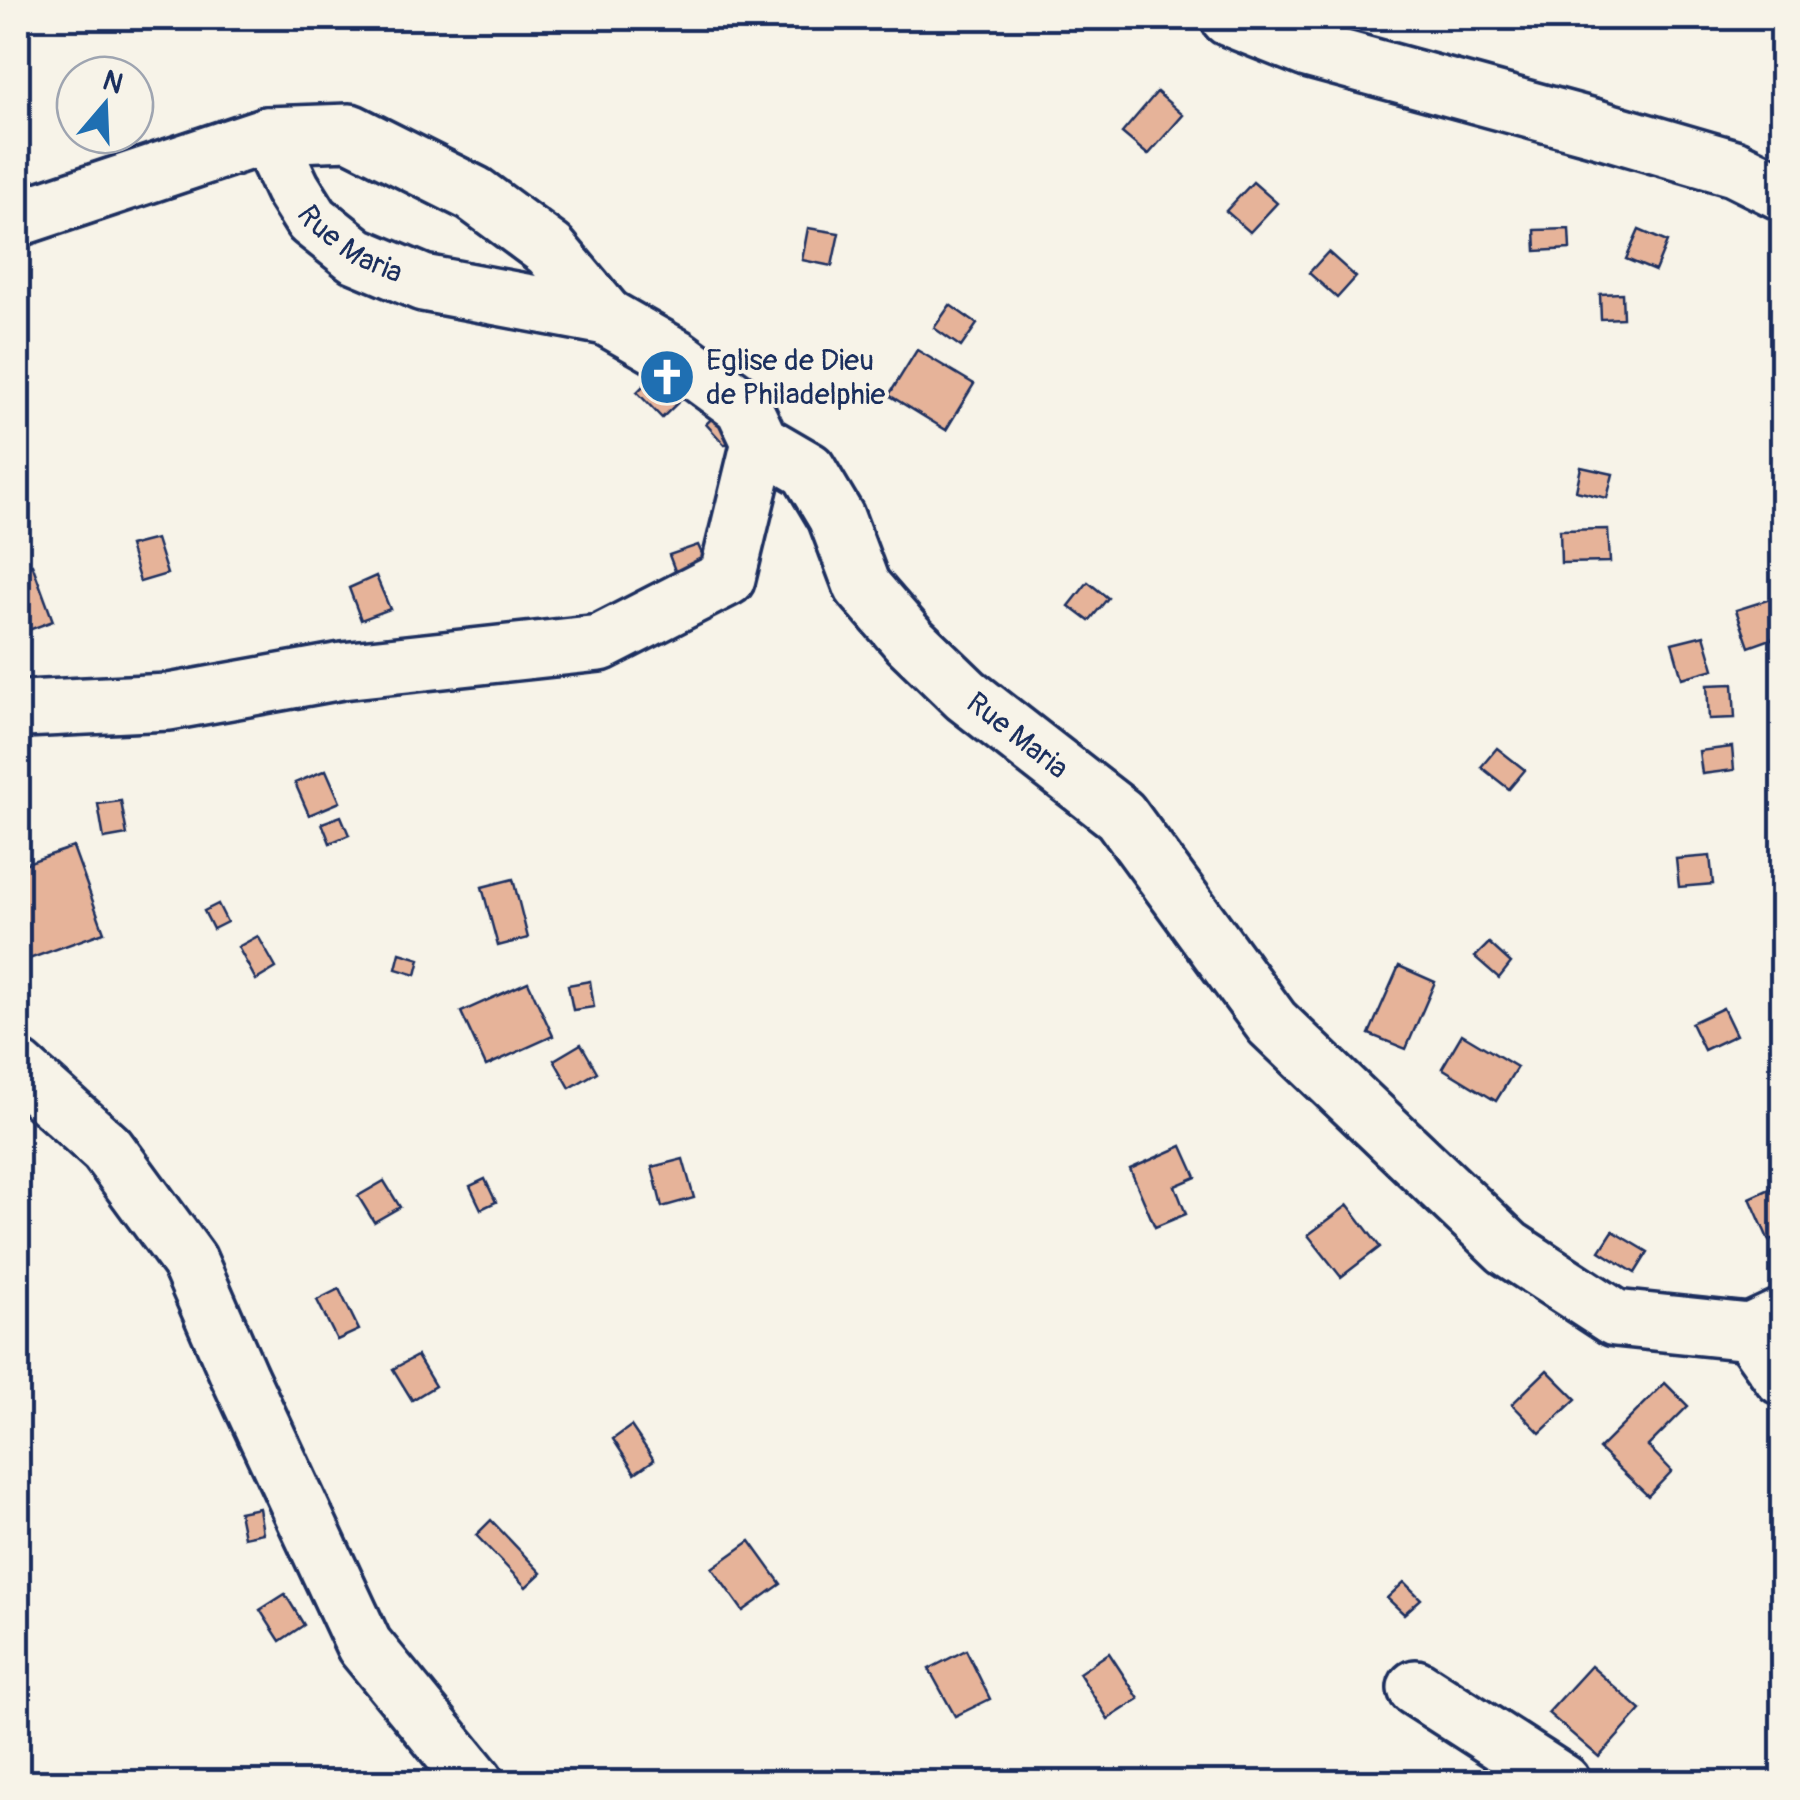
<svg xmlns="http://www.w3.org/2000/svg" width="1800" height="1800" font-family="Pangolin,sans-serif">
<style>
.building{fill:#e6b399;stroke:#1b2f5e;stroke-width:2.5}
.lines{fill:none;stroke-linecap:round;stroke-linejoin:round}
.minor-casing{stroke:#1b2f5e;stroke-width:62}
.minor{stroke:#f7f3e8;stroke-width:55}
.labels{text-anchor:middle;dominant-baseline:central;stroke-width:8;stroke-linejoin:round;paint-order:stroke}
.street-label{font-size:30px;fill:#1b2f5e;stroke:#f7f3e8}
.poi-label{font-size:30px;fill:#1b2f5e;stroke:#f7f3e8;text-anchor:start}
</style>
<rect width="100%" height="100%" fill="#f7f3e8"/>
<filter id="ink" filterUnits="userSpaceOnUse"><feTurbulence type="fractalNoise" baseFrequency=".01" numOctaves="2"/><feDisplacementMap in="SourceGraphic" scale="20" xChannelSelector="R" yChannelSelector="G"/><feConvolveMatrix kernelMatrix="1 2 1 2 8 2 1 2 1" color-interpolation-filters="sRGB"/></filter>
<g filter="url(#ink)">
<g class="building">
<polygon points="1157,92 1183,115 1148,155 1122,133"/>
<polygon points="1253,182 1277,203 1250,232 1226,211"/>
<polygon points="808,228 839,233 832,266 802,260"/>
<polygon points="1569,229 1570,249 1536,251 1535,230"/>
<polygon points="1639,230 1667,242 1655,271 1626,259"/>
<polygon points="1328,252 1356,277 1337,298 1309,273"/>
<polygon points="1622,293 1623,318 1601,319 1600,294"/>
<polygon points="950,305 977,324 961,347 934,328"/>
<polygon points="917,350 974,384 946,430 889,395"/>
<polygon points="669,360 695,386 662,418 637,392"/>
<polygon points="731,400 751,420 725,445 706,424"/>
<polygon points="1581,467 1613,474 1607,498 1576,491"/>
<polygon points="1608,529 1610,562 1561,563 1560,530"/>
<polygon points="156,539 167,574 140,582 129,546"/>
<polygon points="698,545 707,565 677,576 669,555"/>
<polygon points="32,564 53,621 18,634 18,569"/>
<polygon points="376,576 390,609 361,620 349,588"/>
<polygon points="1088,582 1108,598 1089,621 1069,606"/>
<polygon points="1780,596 1782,604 1782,635 1749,647 1736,610"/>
<polygon points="1704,635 1714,669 1682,678 1672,643"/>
<polygon points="1733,684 1735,718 1709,719 1707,685"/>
<polygon points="1732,747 1734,770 1702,774 1699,751"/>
<polygon points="1497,748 1525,770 1509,789 1481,767"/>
<polygon points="326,770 340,802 309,815 295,783"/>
<polygon points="121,801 127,835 104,839 98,804"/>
<polygon points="341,816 349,835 330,843 322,823"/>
<polygon points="73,847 104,932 18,963 18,866"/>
<polygon points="1710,856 1713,884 1679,887 1676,859"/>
<polygon points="513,879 528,938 498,946 482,887"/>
<polygon points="218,904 227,922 213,929 204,911"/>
<polygon points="258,936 276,968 256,980 238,947"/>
<polygon points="1489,943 1511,963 1499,978 1475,957"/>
<polygon points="400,953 420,959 416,975 396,969"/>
<polygon points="1399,966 1435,982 1406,1049 1369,1034"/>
<polygon points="590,981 594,1007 573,1010 568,985"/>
<polygon points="528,982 553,1036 486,1066 461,1012"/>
<polygon points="1723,1008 1736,1035 1704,1050 1691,1023"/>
<polygon points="1462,1034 1517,1067 1496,1101 1442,1068"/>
<polygon points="581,1044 597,1072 570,1088 554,1060"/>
<polygon points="1182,1146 1196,1177 1175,1186 1186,1214 1155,1227 1130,1169"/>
<polygon points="683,1159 694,1198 662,1207 652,1167"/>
<polygon points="485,1179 496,1202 481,1209 470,1186"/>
<polygon points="384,1181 400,1207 374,1222 358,1196"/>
<polygon points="1772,1188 1782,1210 1782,1235 1769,1241 1750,1198"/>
<polygon points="1348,1205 1380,1247 1341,1277 1308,1235"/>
<polygon points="1613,1231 1648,1252 1635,1273 1600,1251"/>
<polygon points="339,1289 359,1330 337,1340 317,1300"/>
<polygon points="417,1356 435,1386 412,1400 393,1369"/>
<polygon points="1547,1370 1576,1399 1540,1433 1512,1404"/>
<polygon points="1665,1383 1688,1406 1648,1446 1672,1471 1648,1496 1599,1449"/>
<polygon points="631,1426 654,1460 635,1473 613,1439"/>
<polygon points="259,1508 263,1533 244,1537 239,1512"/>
<polygon points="491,1520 541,1573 526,1587 476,1535"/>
<polygon points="750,1541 781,1584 743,1611 712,1568"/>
<polygon points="1404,1582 1421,1599 1404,1614 1387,1598"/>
<polygon points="285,1594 304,1625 280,1641 260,1610"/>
<polygon points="966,1650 990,1699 955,1716 929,1669"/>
<polygon points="1109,1653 1139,1699 1108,1719 1079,1673"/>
<polygon points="1591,1666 1641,1710 1599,1757 1548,1713"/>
</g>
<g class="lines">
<g class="minor-casing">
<g id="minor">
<polyline points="1229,18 1307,49 1593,127 1734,168 1782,192"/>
<path id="s1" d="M267,135L292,188L312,220L356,255L423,283L606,317L676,357L743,406L760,442L808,470L836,517L862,586L909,640L966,695L1120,815L1272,1023L1508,1248L1615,1318L1750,1332L1782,1317"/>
<polyline points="18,218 267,135 350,132 474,194 550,250 606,317"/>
<polyline points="18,712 24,709 169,702 342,671 600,643 727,578 760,442"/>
<polyline points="18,1069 107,1149 189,1261 239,1376 364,1645 476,1782"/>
<polyline points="1750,1332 1782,1377"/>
<polyline points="1416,1688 1562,1782"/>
</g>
</g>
<use href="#minor" class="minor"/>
</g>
</g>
<defs>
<g id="church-disc" transform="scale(2.875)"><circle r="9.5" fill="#1f6fb2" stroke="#f7f3e8"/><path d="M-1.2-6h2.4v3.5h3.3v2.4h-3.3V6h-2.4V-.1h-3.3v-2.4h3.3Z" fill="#fff"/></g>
</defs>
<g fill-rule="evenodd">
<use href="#church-disc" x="667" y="377"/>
</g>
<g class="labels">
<g class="street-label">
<text stroke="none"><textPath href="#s1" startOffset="142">Rue Maria</textPath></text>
<text stroke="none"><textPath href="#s1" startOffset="1015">Rue Maria</textPath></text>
</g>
<g class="poi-label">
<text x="706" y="360">Eglise de Dieu<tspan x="706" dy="34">de Philadelphie</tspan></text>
</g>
</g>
<rect width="1800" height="1800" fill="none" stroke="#f7f3e8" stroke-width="60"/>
<rect x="30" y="30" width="1740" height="1740" fill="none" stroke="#1b2f5e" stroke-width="4" filter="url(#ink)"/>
<g transform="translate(105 105) rotate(19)"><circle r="48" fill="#f7f3e8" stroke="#9fa5b1" stroke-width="2.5"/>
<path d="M0-8L18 38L0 25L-18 38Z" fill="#1f6fb2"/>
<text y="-15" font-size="28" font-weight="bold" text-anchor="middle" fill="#1b2f5e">N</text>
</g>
</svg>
